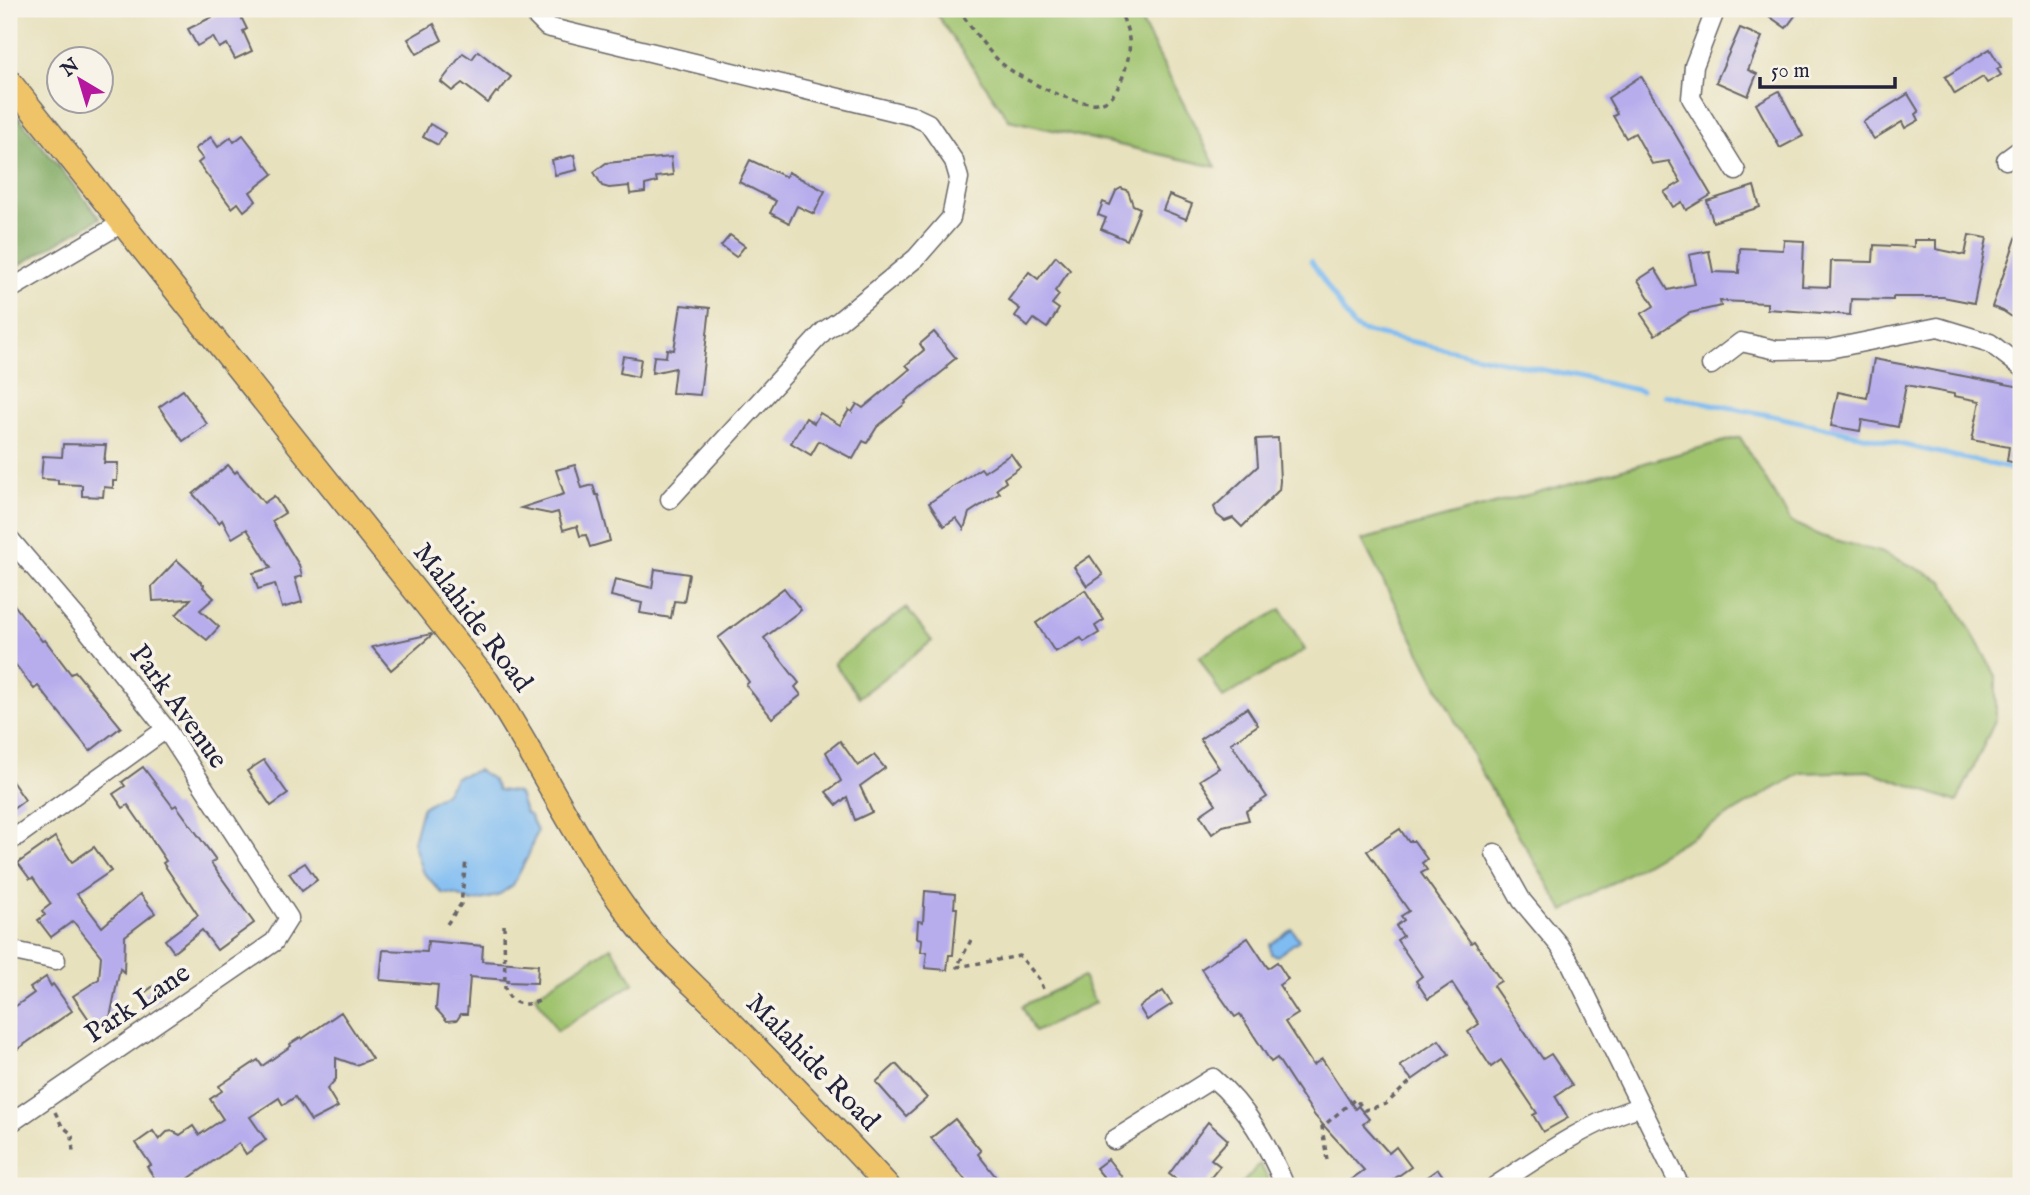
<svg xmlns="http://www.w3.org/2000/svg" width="2030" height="1195" font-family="'IM FELL English',serif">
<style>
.green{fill:#9fc36d;stroke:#607254;stroke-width:2}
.forest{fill:#7fa960;stroke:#50664e;stroke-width:2}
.water{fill:#7fbcf2;stroke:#506f96;stroke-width:2}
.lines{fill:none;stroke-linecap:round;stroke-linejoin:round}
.stream{stroke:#7fbcf2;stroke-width:5}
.building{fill:#b7aded}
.minor-casing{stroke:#676568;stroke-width:21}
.major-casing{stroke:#676568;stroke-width:26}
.path{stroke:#676568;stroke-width:3.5;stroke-dasharray:5 5;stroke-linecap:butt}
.minor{stroke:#fff;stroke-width:18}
.major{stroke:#efc469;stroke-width:23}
.labels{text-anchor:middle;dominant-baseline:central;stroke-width:7;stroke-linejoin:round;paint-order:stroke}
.street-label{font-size:28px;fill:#22223b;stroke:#f7f3e8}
</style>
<rect width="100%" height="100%" fill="#f7f3e8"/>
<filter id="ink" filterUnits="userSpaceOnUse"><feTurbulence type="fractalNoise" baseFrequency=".0143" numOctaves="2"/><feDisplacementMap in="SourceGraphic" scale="14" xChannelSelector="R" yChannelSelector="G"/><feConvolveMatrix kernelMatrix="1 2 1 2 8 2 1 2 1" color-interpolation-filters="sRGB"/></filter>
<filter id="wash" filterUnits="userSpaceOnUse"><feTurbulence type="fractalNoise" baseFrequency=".00686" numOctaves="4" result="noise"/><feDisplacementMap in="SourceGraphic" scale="28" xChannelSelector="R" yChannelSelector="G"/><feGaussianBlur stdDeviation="1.57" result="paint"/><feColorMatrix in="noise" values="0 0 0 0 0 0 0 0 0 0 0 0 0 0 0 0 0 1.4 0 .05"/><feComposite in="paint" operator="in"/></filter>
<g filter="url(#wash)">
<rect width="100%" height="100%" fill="#e7e1bd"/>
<g class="green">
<polygon points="933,9 1135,9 1216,167 1009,120"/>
<polygon points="1740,437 1791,522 1821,536 1887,554 1943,581 1996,676 1996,719 1957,802 1869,771 1801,773 1564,911 1484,777 1362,540"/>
<polygon points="906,608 932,641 859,697 834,663"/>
<polygon points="1281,609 1305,650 1223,698 1199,657"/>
<polygon points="611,947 634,983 557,1031 535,995"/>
<polygon points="1083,977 1095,1003 1035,1032 1022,1006"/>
<polygon points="1260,1164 1272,1186 1240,1186"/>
</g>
<polygon class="forest" points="9,105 100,218 9,271"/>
<g class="water">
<polygon points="478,770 492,779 498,790 515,792 519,794 525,812 530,816 537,831 528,856 513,885 497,896 472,902 457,895 442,893 422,871 413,842 422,808 445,793 456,777"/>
<polygon points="1292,929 1299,940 1277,956 1271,954 1270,945"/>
</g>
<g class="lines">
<g class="stream">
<polyline points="1311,261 1353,326 1362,331 1642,391"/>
<polyline points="1665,395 1769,415 2021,471"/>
</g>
</g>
<g id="blocks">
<g class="building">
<polygon points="213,9 237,9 247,29 243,31 252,51 235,59 227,44 219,48 213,37 197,46 188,29 216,15"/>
<polygon points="1759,9 1800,9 1786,28"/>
<polygon points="434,24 442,40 417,54 408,39"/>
<polygon points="1740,28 1762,37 1748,70 1757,74 1748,96 1716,82"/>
<polygon points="1990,49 2001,67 1997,69 2001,75 1987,83 1983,77 1955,94 1945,77"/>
<polygon points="478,51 511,77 498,93 496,92 488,103 462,83 452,91 441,82 463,53 472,59"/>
<polygon points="1641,76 1711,195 1686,210 1682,202 1673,207 1664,192 1681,182 1669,161 1652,164 1635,133 1626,138 1613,116 1617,114 1608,98"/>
<polygon points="1779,91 1803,136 1780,148 1756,104"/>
<polygon points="1908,94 1919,112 1916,114 1919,120 1905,128 1902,122 1874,139 1863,122"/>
<polygon points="430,124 445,133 438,145 423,137"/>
<polygon points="243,135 273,174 250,192 256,201 244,211 238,203 232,208 198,163 203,159 195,149 211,137 218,147 231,137 234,142"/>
<polygon points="574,155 577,170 555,175 552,160"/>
<polygon points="671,157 673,175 656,177 657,182 645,185 645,192 630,194 629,186 609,188 602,186 594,172 606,163"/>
<polygon points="750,160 786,177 788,172 825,191 814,214 797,206 789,223 770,213 776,201 739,182"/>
<polygon points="1754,186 1760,207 1713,222 1707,201"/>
<polygon points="1121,188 1128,191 1133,205 1140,208 1127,240 1101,229 1106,218 1098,215 1103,202 1110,205 1116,191"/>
<polygon points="1169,195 1192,204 1186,219 1163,210"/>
<polygon points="2019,230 2021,231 2021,323 2003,311 1992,307"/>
<polygon points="730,235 745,246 736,257 721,246"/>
<polygon points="1969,235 1987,238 1974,303 1943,297 1893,297 1893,300 1851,299 1850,315 1767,309 1767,303 1720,301 1721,306 1690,313 1655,335 1641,314 1654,306 1638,280 1655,269 1668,290 1695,284 1689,255 1709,251 1713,272 1739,273 1740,248 1783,250 1784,240 1804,241 1802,286 1830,287 1831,261 1873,262 1874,245 1914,247 1914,240 1936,240 1936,249 1965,255"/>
<polygon points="1056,256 1070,270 1055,291 1059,295 1052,304 1059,309 1047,328 1034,319 1028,327 1015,316 1020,309 1008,300 1029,272 1038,279"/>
<polygon points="681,305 710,308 700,395 672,393 675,368 652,373 654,356 666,357 667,349 674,350"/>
<polygon points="934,332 956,358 946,366 947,368 905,401 906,403 877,427 867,443 863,441 853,459 819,441 811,455 791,443 806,418 814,423 820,413 840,425 849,410 852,412 857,404 863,408 910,369 906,365 924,350 920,344"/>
<polygon points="623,356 641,359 638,377 620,373"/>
<polygon points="1874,359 2021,387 2016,422 2021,423 2021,464 2007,461 2009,447 1972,440 1980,401 1954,396 1954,394 1906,385 1898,427 1862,420 1860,431 1831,426 1838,392 1867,398"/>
<polygon points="183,390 207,424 183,441 159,407"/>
<polygon points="1278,438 1280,481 1279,490 1242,527 1233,518 1225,521 1217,515 1214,507 1258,466 1256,439"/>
<polygon points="63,444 106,445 104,463 118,463 117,481 113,481 113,488 104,487 103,497 82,496 82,485 58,484 58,480 41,479 43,456 62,457"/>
<polygon points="1011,454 1020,467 1004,478 1006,482 997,489 1000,493 969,513 964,529 956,518 944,526 929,503 981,468 984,472"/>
<polygon points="228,465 235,473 237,471 264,503 274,496 285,513 272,521 299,565 302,576 295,578 302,602 282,608 275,584 258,589 253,573 271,568 247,529 232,538 222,520 219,523 193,494"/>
<polygon points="575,465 582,488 593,485 596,495 598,495 610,541 590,547 586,535 580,536 577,526 563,530 558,512 551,514 521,508 564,494 556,470"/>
<polygon points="1090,556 1103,575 1087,586 1074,567"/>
<polygon points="177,560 204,585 203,587 214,598 200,610 219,627 207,640 176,615 191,599 153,601 152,586"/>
<polygon points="655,569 689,574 684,602 674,601 671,618 640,613 642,603 611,596 615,579 652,588"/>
<polygon points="784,588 801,610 764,638 799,683 795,687 801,695 772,718 746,685 749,682 718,638"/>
<polygon points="1085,590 1104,620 1095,626 1099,633 1084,642 1081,638 1055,652 1036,623"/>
<polygon points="9,598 42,641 45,640 71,674 75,671 121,727 90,751 38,686 34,689 9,656"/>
<polygon points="431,634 432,635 391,670 372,647"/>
<polygon points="1247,708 1258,725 1231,743 1267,797 1246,811 1249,820 1223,826 1212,834 1200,815 1216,804 1200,780 1219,768 1200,739"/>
<polygon points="840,741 858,766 874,755 885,768 860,786 872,812 855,820 847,797 837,805 826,792 841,781 826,752"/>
<polygon points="264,760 288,794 271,806 247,771"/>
<polygon points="143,767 173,807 176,805 216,860 211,863 254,923 217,950 202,930 174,952 165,940 198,915 163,863 166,861 144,828 128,805 123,808 113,794 125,786 122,782"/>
<polygon points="9,777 25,800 9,812"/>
<polygon points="1400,829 1408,841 1414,841 1427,859 1422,863 1427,870 1421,873 1471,943 1474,941 1501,981 1493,986 1543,1059 1551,1054 1572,1085 1555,1096 1568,1118 1543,1132 1533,1115 1537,1113 1501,1060 1491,1067 1468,1032 1479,1024 1452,983 1428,999 1416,981 1422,976 1397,940 1403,936 1396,926 1404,920 1401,916 1409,911 1367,851"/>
<polygon points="55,837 72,862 94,847 111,871 77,894 102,927 140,894 155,913 125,936 124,973 120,968 109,1023 97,1031 73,996 99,979 101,956 73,921 51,937 38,920 45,915 42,911 51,904 33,878 30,879 18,863"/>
<polygon points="305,863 317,880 302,891 289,873"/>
<polygon points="925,891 955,894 954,908 957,908 953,955 949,955 947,970 925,968 927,952 921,952 922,939 917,938 918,921 923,922"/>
<polygon points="1248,938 1268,968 1277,962 1288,979 1279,985 1298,1014 1285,1022 1313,1065 1322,1059 1355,1109 1358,1106 1369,1119 1363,1124 1389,1153 1396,1147 1411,1167 1384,1186 1342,1186 1364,1170 1315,1116 1277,1058 1271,1062 1240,1014 1235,1017 1201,969"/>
<polygon points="428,941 483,946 482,961 538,965 537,983 507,982 508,980 470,977 467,1014 461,1014 457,1020 447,1021 436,1009 438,985 380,980 383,950 427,952"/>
<polygon points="46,977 51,986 53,984 72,1011 9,1055 9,1011 34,993 30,988"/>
<polygon points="155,985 163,996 148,1007 140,996"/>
<polygon points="1163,991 1172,1004 1147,1020 1139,1007"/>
<polygon points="341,1012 372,1059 356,1065 336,1058 336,1079 327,1089 338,1107 311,1121 295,1097 283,1105 279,1098 250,1117 266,1140 246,1154 239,1143 178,1186 160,1186 147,1167 151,1165 136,1143 153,1131 159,1140 167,1132 172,1131 180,1135 193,1126 199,1135 223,1119 210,1099 222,1091 219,1086 258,1060 262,1066 291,1046 290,1044 301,1037 302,1039"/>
<polygon points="1439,1040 1449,1054 1412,1080 1400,1066"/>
<polygon points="896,1064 927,1098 906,1116 876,1082"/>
<polygon points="955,1119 981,1151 978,1154 1003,1186 970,1186 931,1138"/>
<polygon points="1208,1122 1228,1140 1211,1159 1220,1166 1204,1186 1185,1186 1169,1174"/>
<polygon points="1108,1159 1122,1177 1111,1186 1096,1168"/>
<polygon points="1438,1169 1450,1186 1414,1186"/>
</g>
</g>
</g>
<g filter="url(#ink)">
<use href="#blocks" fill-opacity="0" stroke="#676568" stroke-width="2"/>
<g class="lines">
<g class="minor-casing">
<g id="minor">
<polyline points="529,9 547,27 913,116 928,123 954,161 959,178 951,218 916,258 839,321 824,331 670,499"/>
<polyline points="1716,9 1694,66 1691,98 1736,171"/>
<polyline points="2006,160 2021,149"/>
<polyline points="9,290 122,223"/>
<polyline points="1711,365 1741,342 1777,350 1829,349 1938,327 1990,343 2021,367"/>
<polyline points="9,538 84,626 166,729 289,918 274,942 9,1124"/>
<polyline points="9,842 166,729"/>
<polyline points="1495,853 1522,901 1559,945 1571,964 1680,1186"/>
<polyline points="9,950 56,960"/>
<path d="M1114,1140L1213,1078C1247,1107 1268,1145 1285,1186"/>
<path d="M1495,1186C1538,1158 1590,1121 1640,1107"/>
</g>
</g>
<g class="major-casing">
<path id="major" d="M9,81L487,681C537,757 575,840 628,913C654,950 687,978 719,1010C776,1068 833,1126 888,1186"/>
</g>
<g class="path">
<path d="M958,9C973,29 987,52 1006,67C1024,80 1084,112 1105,101C1115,96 1119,86 1123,76C1133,47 1131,36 1119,9"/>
<polyline points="447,924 461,904 466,860"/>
<path d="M504,925L505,988C510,1005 524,1007 539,1001"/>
<polyline points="971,940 957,967 1020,956 1039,979 1043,989"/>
<polyline points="55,1112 62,1126 72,1134 73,1154"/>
<polyline points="1327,1160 1322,1127 1355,1099 1365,1110 1386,1104 1412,1080"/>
</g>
<use href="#minor" class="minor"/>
<use href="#major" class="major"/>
</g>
</g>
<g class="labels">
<g class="street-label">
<text transform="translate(472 618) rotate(53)">Malahide Road</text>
<text transform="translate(178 707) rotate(54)">Park Avenue</text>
<text transform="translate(138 1004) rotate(-34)">Park Lane</text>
<text transform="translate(812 1063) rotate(46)">Malahide Road</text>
</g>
</g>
<rect width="2030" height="1195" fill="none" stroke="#f7f3e8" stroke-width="35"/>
<g transform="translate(80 80) rotate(322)"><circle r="33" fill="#f7f3e8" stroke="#a29fa3" stroke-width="2"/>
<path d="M0-5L12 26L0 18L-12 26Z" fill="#b5179e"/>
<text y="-10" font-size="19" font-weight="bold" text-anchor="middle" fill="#22223b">N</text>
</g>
<path d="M1760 77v10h135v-10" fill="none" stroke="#22223b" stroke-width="3.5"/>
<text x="1771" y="77" font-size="21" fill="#22223b" stroke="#f7f3e8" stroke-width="5" paint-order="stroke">50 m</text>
</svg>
